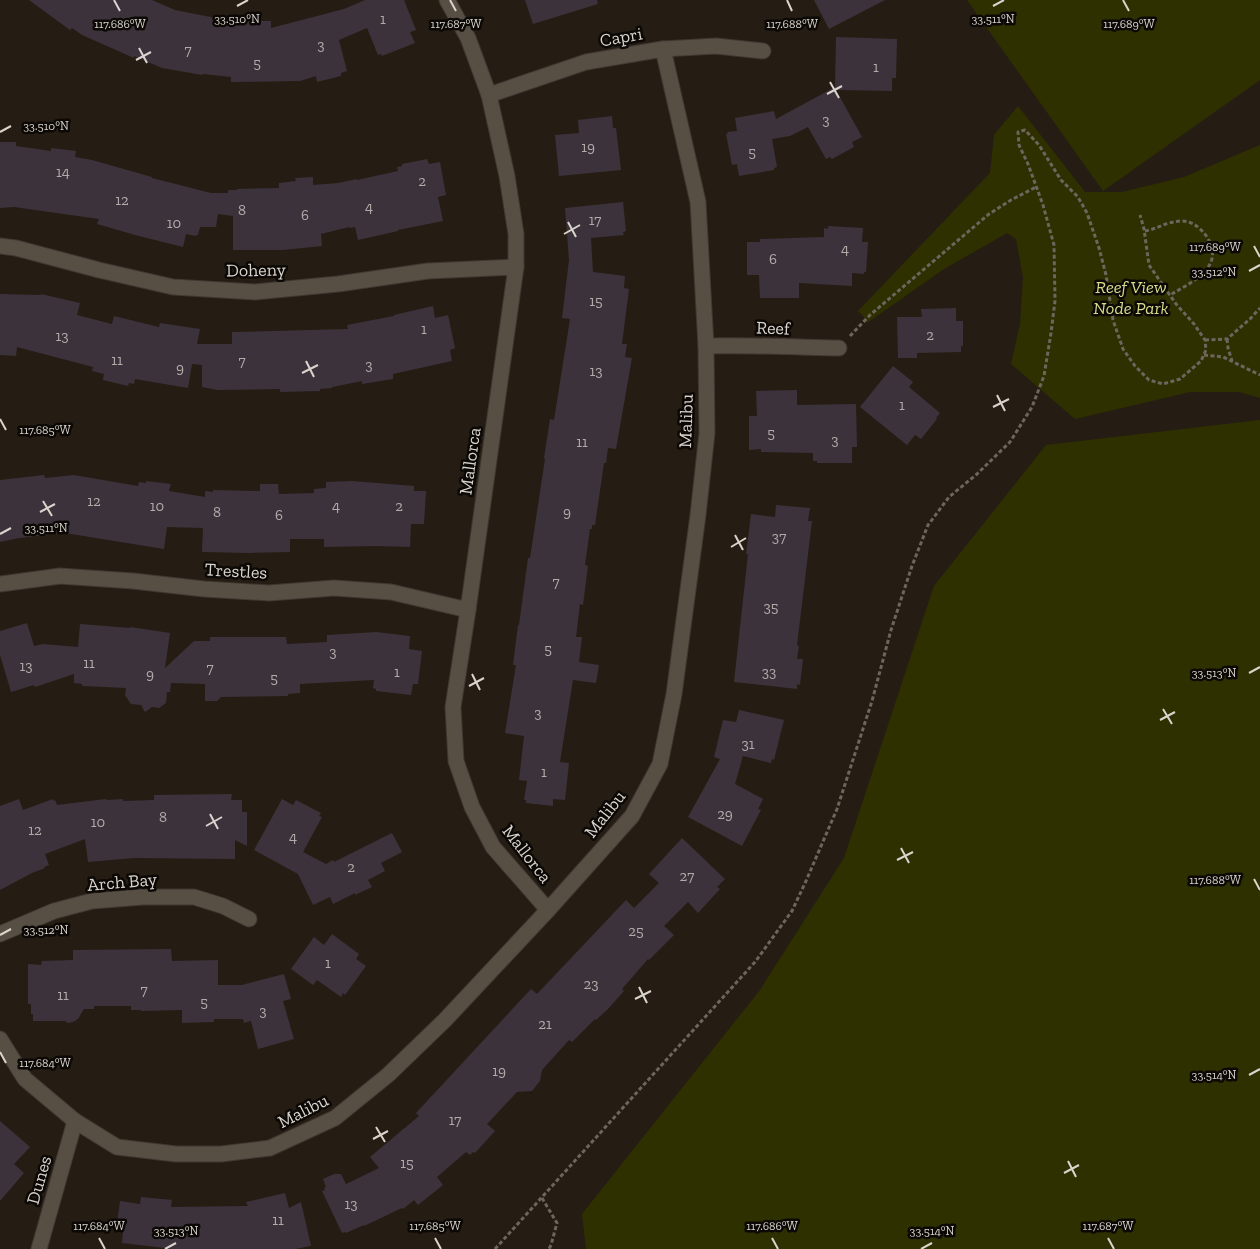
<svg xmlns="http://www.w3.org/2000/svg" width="1260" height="1249" font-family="'Zilla Slab',serif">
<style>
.green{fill:#2f3000}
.building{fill:#3c323c}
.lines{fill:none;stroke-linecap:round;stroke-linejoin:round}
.minor-casing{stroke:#3f3833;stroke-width:17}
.path{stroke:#6d665e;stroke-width:3;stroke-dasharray:4 2.5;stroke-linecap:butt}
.minor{stroke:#574f43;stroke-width:15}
.ticks{fill:none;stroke:#d9d4cd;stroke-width:2}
.labels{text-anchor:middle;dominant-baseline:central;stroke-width:5;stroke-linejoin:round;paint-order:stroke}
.number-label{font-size:15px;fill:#b2aca9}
.street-label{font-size:18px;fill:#d9d4cd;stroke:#0b0805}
.park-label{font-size:18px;font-style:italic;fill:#d6db89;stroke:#0b0805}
.ticks-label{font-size:12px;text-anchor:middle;fill:#d9d4cd;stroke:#0b0805;stroke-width:5;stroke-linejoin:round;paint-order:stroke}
</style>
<rect width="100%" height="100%" fill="#251d13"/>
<g class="green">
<polygon points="967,0 1260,0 1260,80 1103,191"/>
<polygon points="1018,106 1085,192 1122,192 1184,177 1260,145 1260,398 1240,392 1190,392 1075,419 1011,364 1020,324 1023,277 1016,239 1007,233 944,269 867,323 864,317 858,311 990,173 994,135"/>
<polygon points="1260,420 1260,1249 586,1249 582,1214 760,990 844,858 934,586 1046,445"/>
</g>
<g class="building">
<polygon points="29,0 152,0 175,10 231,21 271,21 271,28 344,9 365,0 404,0 416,30 410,32 415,43 382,56 381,54 378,55 367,28 339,40 347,71 341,73 341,76 317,82 316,76 300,81 231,82 231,77 203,74 202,75 162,68 134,56 134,58 82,35 72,28 70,30"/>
<polygon points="525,0 597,0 598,4 533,24"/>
<polygon points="814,0 885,0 829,29"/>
<polygon points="836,37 897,39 896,78 892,78 892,91 836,90 862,137 852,142 854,147 832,159 830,157 826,159 808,127 790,136 772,139 777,167 774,168 774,170 739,176 737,164 732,165 726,134 728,134 727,132 737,131 735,118 774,111 776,119 835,87"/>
<polygon points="612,116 613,128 616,128 621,170 559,176 555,135 579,133 578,120"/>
<polygon points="0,142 16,142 16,146 51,151 51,148 76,151 75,157 92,160 152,177 152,178 211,193 228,193 228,190 237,190 237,189 279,188 279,183 296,181 295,178 313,177 313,185 338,183 357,179 357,180 398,171 397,167 402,166 402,164 427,159 429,164 440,162 446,195 438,197 443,221 398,230 398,231 358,240 355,227 350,228 349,227 321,234 322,246 283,250 233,250 233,216 218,214 216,227 200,227 198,235 196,235 196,236 186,234 183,247 135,235 97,224 99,219 14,207 0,208"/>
<polygon points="623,202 626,231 623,232 624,235 591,238 593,272 625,276 624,288 629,289 622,344 627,344 625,357 632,358 616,449 608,448 606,463 604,463 595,525 592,525 592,529 590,529 585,565 588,566 583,605 580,604 576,637 582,637 579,662 599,665 596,683 573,680 560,762 569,763 565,800 553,799 553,806 526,803 526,800 524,800 527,781 519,780 524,736 505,733 516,665 513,665 518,625 519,625 528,558 530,558 545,459 544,458 550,419 554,420 570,319 562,318 569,260 565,208"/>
<polygon points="828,226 863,228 862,242 868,242 866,272 864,272 864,274 852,273 852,286 799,283 799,298 760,298 759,275 747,275 747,242 760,242 760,239 824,237 824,228 828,229"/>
<polygon points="0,294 41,295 41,294 80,303 77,315 112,324 114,316 159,327 160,323 200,329 197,344 232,344 232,332 348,329 347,325 394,316 394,315 433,306 435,318 448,315 455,348 450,350 452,361 393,374 393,379 362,384 362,381 332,387 332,388 320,389 320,391 280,392 280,389 217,390 202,387 202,365 192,364 188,388 135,379 134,384 129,383 128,386 103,380 104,374 92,371 93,367 17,347 16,356 0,355"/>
<polygon points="956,308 956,321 963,321 963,346 961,346 961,352 917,353 917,358 898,358 897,317 922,317 921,309"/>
<polygon points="893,366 913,382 909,387 940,413 936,418 937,419 921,439 915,435 907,445 860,407"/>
<polygon points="797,390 797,405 856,404 857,447 852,447 852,463 817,463 817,461 813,461 813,453 761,452 761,449 749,450 749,416 757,416 756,391"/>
<polygon points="44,475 45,478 74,475 138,486 139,482 146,483 146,481 171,484 169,491 205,497 205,491 213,492 213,490 260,491 260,484 278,484 279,494 314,493 314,489 326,488 326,482 352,481 414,486 414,491 426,491 424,524 411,524 410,547 377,546 324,547 324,539 290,539 290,552 248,553 202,552 203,528 167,527 164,549 65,533 19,538 0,542 0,480"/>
<polygon points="776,505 810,508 808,521 812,521 797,645 799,646 797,659 803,659 800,685 797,684 797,689 734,682 748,554 746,554 751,514 775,517"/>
<polygon points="27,623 34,646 43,644 78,647 80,624 130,628 130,627 170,633 165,668 194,641 210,641 210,637 286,637 287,644 327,642 327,635 376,632 410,636 409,649 422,651 418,684 413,684 411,695 376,691 376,689 373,688 374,680 300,684 300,693 288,694 288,696 221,697 217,701 205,701 205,684 171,683 170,692 167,692 166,703 159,708 152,707 145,712 141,705 131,704 125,695 126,688 82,686 82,684 74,683 74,674 35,687 34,685 11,692 0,655 0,631"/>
<polygon points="739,710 784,720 774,760 772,759 771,763 743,756 735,784 763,799 758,809 761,810 742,846 688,817 720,759 714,757 723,720 736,722"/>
<polygon points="232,794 231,800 242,800 242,812 247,812 247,846 235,840 235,859 134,858 88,862 85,839 45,854 49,865 44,867 45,868 32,873 0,890 0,806 19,799 23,810 53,799 53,801 55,800 57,805 106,799 107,800 123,799 123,801 154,800 154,795"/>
<polygon points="282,799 293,805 296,800 321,813 319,816 322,817 303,852 326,864 333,860 334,862 392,833 402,852 381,863 385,871 368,880 372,887 355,895 355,893 333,904 330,897 313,905 298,874 254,850"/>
<polygon points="682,838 725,879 717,887 720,889 698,913 688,902 664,926 674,935 649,960 648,959 622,989 624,991 608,1009 596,1020 595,1019 572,1042 569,1040 542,1070 540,1081 532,1091 517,1092 487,1124 495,1131 475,1153 473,1152 470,1155 466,1152 437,1177 443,1185 418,1205 414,1200 403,1209 402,1208 364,1226 364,1225 346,1233 345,1232 342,1233 322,1191 325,1190 324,1188 326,1187 323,1179 334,1174 341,1174 346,1184 379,1168 370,1157 419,1116 416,1113 531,989 537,994 626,900 634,908 659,883 649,874"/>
<polygon points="332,934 359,954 356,959 366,966 345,995 343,993 341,997 317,980 313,985 291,969 314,937 324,945"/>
<polygon points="171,949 172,961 218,960 218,985 242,985 284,974 291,999 283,1001 294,1039 258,1049 251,1021 244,1023 243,1019 214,1019 214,1022 182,1023 182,1010 141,1011 141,1010 131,1010 131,1006 94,1006 94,1009 84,1009 78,1019 73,1022 68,1023 65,1021 33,1021 33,1014 31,1014 31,1004 28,1004 28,964 41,965 42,961 73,960 73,950"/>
<polygon points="0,1121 30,1147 14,1164 24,1173 0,1201"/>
<polygon points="285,1193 289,1208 301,1202 311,1246 295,1249 173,1249 122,1243 123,1232 116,1231 120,1201 140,1204 141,1197 172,1200 171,1207 248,1206 246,1202"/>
</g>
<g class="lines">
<g class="minor-casing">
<g id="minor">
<polyline points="447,0 468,38 489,95 507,176 516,234 516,267 468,610 453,707 456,761 472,807 493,847 548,910"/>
<polyline points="489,95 586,62 663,49 716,46 763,51"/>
<polyline points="0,246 16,248 99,270 173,287 255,292 338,284 428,271 516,267"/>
<path d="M706,346C750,345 795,347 839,348"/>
<polyline points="0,584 60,576 133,581 204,589 269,593 334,588 391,592 468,610"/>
<polyline points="0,934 54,911 92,901 143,897 194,897 223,906 249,919"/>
<polyline points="0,1039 25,1079 75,1121 117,1147 176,1154 221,1154 270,1148 335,1118 388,1075 445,1020 548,910 632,816 660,764 674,694 698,515 707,433 706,346 698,202 663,49"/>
<polyline points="39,1249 75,1121"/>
</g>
</g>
<g class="path">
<path d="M1145,231C1157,229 1168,221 1182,221C1192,221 1201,228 1207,237C1226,267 1192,282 1170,295"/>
<polyline points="850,336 870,315 989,214 1011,200 1036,187"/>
<polyline points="1227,339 1228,348 1232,361"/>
<polyline points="1205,340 1227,339 1250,319 1260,308"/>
<polyline points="1204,355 1223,357 1260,375"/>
<polyline points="542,1198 557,1223 551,1245 549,1249"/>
<polyline points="495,1249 755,962 792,911 806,881 837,809 872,701 891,630 912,566 928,525 949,497 977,474 1010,442 1032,407 1044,376 1051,333 1055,301 1054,245 1043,205 1028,164 1019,145 1018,132 1025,130 1039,145 1061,180 1078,197 1087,213 1099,248 1106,275 1113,320 1123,349 1135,366 1149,380 1163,384 1180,379 1201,361 1206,350 1205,340 1194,324 1176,304 1149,265 1144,229 1140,215"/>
</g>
<use href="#minor" class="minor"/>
</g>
<path class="ticks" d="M114,0L120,11M450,0L456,11M787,0L792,11M1123,0L1129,11M237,6L248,0M993,6L1004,0M139,48L147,63M136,60L151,52M830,82L839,98M827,94L842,86M0,132L11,126M568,222L576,237M564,234L580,225M1254,246L1260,257M1249,271L1260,265M306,361L314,377M302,373L318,365M997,395L1005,411M993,407L1009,399M0,419L6,430M43,501L52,516M40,512L55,504M0,534L11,528M735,535L743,550M731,547L746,538M1249,673L1260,667M472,674L480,690M469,686L484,678M1163,709L1172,724M1160,720L1175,712M210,814L218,829M206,826L222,817M901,848L909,863M897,860L913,852M1254,879L1260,890M0,935L11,929M639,987L647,1003M635,999L651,991M0,1052L6,1063M1249,1075L1260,1069M376,1127L385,1142M373,1139L388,1131M1068,1161L1076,1177M1064,1173L1079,1165M99,1238L105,1249M435,1238L441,1249M772,1238L778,1249M1108,1238L1114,1249M165,1249L176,1243M921,1249L932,1243"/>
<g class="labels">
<g class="number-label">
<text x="383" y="19">1</text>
<text x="321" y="45">3</text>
<text x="188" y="50">7</text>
<text x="257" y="63">5</text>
<text x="876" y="67">1</text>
<text x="826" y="120">3</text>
<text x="588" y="147">19</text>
<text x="752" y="152">5</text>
<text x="63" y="172">14</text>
<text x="422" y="181">2</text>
<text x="122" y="200">12</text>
<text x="369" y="207">4</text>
<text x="242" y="210">8</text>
<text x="305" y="215">6</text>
<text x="595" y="220">17</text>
<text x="174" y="223">10</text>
<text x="845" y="249">4</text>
<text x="773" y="259">6</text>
<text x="596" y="301">15</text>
<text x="424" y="329">1</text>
<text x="930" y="335">2</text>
<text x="62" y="336">13</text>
<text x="117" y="360">11</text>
<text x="242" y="361">7</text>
<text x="369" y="365">3</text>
<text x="180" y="368">9</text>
<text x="596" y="371">13</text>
<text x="902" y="405">1</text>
<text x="771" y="433">5</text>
<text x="835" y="440">3</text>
<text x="582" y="442">11</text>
<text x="94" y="501">12</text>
<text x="157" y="506">10</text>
<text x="336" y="506">4</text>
<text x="399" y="506">2</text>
<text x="217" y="512">8</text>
<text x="567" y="512">9</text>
<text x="279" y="515">6</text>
<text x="779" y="537">37</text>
<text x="556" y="582">7</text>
<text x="771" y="607">35</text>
<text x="548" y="649">5</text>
<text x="333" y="652">3</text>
<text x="89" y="663">11</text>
<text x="26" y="666">13</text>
<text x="210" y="668">7</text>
<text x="397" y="672">1</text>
<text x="769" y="672">33</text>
<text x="150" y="674">9</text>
<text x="274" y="678">5</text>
<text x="538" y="713">3</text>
<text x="748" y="744">31</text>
<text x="544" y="772">1</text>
<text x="725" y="814">29</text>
<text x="163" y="817">8</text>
<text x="98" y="822">10</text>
<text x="35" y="830">12</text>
<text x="293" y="837">4</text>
<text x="351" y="867">2</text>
<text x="687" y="876">27</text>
<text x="636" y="931">25</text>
<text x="328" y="963">1</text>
<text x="591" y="984">23</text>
<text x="144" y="990">7</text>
<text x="63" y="995">11</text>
<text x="204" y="1002">5</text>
<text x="263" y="1011">3</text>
<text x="545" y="1024">21</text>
<text x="499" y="1071">19</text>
<text x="455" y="1120">17</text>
<text x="407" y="1163">15</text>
<text x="351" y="1204">13</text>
<text x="278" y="1220">11</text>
</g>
<g class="street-label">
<text transform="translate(621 37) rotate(-10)">Capri</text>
<text transform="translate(256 270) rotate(-1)">Doheny</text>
<text transform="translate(773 328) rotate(2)">Reef</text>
<text transform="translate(686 421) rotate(-88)">Malibu</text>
<text transform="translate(470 461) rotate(-82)">Mallorca</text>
<text transform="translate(236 571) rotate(3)">Trestles</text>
<text transform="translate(605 814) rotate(-52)">Malibu</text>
<text transform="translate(527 854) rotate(52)">Mallorca</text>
<text transform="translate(122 882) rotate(-5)">Arch Bay</text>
<text transform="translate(303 1111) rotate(-27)">Malibu</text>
<text transform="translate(39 1180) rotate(-74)">Dunes</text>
</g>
<g class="park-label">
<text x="1131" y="287">Reef View<tspan x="1131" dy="21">Node Park</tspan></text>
</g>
</g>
<g class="ticks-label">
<text x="237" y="23">33.510°N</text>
<text x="993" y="23">33.511°N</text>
<text x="120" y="28">117.686°W</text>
<text x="456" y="28">117.687°W</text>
<text x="1129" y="28">117.689°W</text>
<text x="792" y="28">117.688°W</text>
<text x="46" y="130">33.510°N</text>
<text x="1215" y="251">117.689°W</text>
<text x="1214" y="276">33.512°N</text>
<text x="45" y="434">117.685°W</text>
<text x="46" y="532">33.511°N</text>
<text x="1214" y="677">33.513°N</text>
<text x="1215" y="884">117.688°W</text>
<text x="46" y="934">33.512°N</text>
<text x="45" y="1067">117.684°W</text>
<text x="1214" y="1079">33.514°N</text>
<text x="99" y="1230">117.684°W</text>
<text x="435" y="1230">117.685°W</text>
<text x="772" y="1230">117.686°W</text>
<text x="1108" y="1230">117.687°W</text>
<text x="176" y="1235">33.513°N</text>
<text x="932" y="1235">33.514°N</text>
</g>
</svg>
